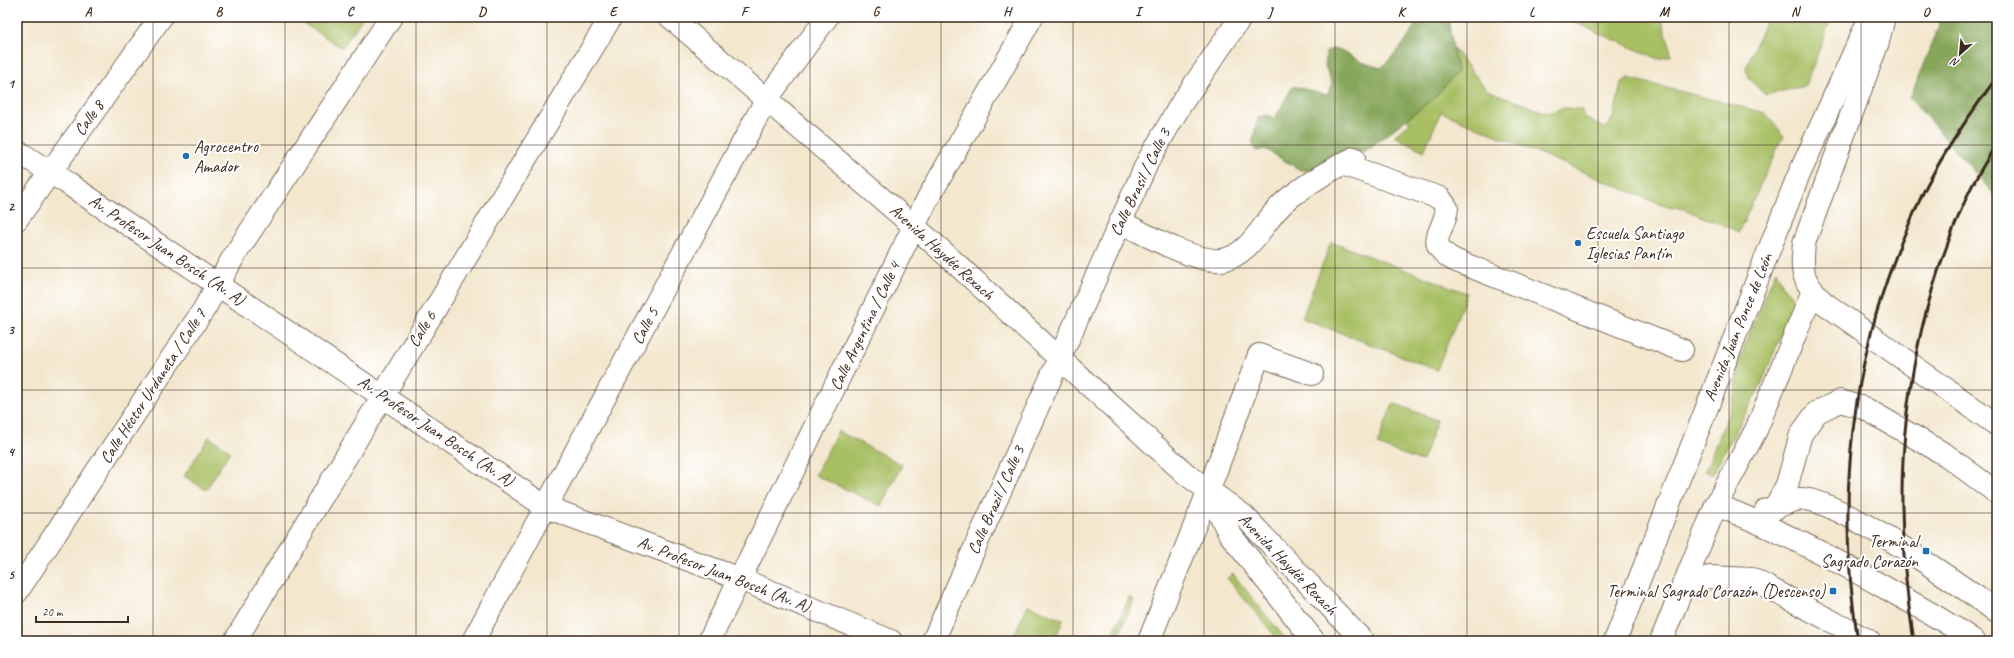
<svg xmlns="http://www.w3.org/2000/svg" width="2014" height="658" font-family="Caveat,sans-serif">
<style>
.green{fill:#a8bf64;stroke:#727441}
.forest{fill:#86a65a;stroke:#60683c}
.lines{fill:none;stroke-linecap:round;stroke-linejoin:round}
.minor-casing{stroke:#7b6c5c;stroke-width:24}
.major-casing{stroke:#7b6c5c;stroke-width:24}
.highway-casing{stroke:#7b6c5c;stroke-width:24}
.minor{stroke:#fff;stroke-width:22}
.major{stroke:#fff;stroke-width:22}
.highway{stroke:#fff;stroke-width:22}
.rail{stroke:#3b2a1e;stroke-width:3}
.grid{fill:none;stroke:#3b2a1e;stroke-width:1;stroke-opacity:0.55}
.poi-dot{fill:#1f6fb2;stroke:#fff;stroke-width:1.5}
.labels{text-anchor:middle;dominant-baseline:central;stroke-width:4;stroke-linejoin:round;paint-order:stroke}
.street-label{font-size:17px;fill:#3b2a1e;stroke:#fff}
.poi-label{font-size:17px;fill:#3b2a1e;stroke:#fff;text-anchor:start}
.neatline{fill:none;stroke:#3b2a1e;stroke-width:1.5}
.grid-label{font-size:13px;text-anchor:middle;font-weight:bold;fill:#3b2a1e}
</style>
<rect width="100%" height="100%" fill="#fff"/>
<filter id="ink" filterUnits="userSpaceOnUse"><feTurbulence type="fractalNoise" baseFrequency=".025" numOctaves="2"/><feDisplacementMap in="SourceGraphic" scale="8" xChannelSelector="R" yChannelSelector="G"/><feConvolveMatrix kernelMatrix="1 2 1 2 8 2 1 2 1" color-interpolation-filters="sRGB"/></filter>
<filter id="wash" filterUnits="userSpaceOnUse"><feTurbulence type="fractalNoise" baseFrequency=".012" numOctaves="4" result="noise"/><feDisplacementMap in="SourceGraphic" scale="16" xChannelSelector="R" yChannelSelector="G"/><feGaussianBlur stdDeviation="0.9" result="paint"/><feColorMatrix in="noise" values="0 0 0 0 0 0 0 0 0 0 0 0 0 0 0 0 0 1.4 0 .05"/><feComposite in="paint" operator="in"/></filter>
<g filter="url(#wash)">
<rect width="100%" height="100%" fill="#f3e7ce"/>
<g class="green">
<polygon points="294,17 363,17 342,48"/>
<polygon points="1562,17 1661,17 1670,47 1671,56 1658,59"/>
<polygon points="1767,17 1832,17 1805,86 1765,95 1750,80 1746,68"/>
<polygon points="1452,47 1487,90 1547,113 1564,108 1581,109 1585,118 1606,129 1614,116 1621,83 1628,78 1765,113 1776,125 1783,136 1739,232 1681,208 1664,206 1441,112 1424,151 1394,136 1410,123 1407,119 1434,98 1457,72"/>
<polygon points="1331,242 1467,293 1437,370 1302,318"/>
<polygon points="1776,270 1782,286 1795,300 1761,385 1712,475 1705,471 1732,405 1736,388 1738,365 1744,347"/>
<polygon points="1393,403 1437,420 1422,461 1377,445"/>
<polygon points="838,431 902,465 881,506 815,475"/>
<polygon points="209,437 230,451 206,490 184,476"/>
<polygon points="1233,574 1287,641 1279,641 1227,578"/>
<polygon points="1129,597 1134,600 1116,641 1110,641"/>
<polygon points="1028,605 1063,620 1054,641 1011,641"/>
</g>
<g class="forest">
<path d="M1414,17H1451L1449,24L1457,72L1434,98L1364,152H1346L1313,171L1300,170L1265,149L1256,151L1252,145L1258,117L1267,115L1275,118L1293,86L1327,95L1332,84L1325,66L1326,52L1334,48L1341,50L1362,62L1381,68C1390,59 1410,39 1414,27C1415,24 1414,20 1414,17Z"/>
<polygon points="1942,17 1997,17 1997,198 1910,98"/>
</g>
</g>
<g filter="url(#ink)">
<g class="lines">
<g class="minor-casing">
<g id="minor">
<polyline points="670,17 931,241 1186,474 1244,516 1363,641"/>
<polyline points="17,151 67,183 546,507 740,579 891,641"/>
<path d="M1342,164L1440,198L1447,208C1444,234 1423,242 1454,260L1682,350"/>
<polyline points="17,219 161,17"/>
<path d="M1120,222C1145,234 1195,263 1222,260C1245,257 1260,230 1274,213C1280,206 1288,198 1296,193C1314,179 1334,168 1354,158"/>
<polyline points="1209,493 1229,533 1314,641"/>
<path d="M1716,505C1776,528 1835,559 1891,591C1919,607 1948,622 1974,641"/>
<polyline points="1774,509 1787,485 1801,434 1817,412 1840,401 1864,408 1946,455 1997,493"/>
<path d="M1766,510C1778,508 1790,500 1801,499C1834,496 1966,589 1997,612"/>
<polyline points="1683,584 1709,577 1752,579 1869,641"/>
<polyline points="17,592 204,309 234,256 391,17"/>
<polyline points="235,641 611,17"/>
<polyline points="473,641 766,100 827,17"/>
<polyline points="709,641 927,200 1032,17"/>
<polyline points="933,641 1147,163 1181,104 1241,17"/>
<polyline points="1149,641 1208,492 1259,355 1312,374"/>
<polyline points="1661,641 1716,505 1756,430 1813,291"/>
</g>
</g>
<g class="major-casing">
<g id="major">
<path d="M1824,303C1802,280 1801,275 1804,243L1878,42L1884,17"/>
<polyline points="1615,641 1797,179 1870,17"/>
</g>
</g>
<g class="highway-casing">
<polyline id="highway" points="1824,303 1997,425"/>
</g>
<use href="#minor" class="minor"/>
<use href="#major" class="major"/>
<use href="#highway" class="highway"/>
<g class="rail">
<path d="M1858,641C1835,500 1851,353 1910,222C1916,209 1921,196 1928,183C1948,146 1972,111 1997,77"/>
<path d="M1914,641C1888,485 1903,337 1969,192C1977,175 1988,159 1997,142"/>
</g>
</g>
</g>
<path class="grid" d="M153,17V641M285,17V641M416,17V641M547,17V641M679,17V641M810,17V641M941,17V641M1073,17V641M1204,17V641M1335,17V641M1467,17V641M1598,17V641M1729,17V641M1861,17V641M17,145H1997M17,268H1997M17,390H1997M17,513H1997"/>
<g class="poi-dot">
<circle cx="186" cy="156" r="4"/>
<circle cx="1578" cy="243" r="4"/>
<rect x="1922" y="547" width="8" height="8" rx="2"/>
<rect x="1829" y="587" width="8" height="8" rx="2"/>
</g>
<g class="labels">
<g class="street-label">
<text transform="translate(89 118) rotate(-54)">Calle 8</text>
<text transform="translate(1140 182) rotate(-64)">Calle Brasil / Calle 3</text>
<text transform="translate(167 250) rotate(34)">Av. Profesor Juan Bosch (Av. A)</text>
<text transform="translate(942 252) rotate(42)">Avenida Haydée Rexach</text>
<text transform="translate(645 326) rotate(-62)">Calle 5</text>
<text transform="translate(865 326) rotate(-64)">Calle Argentina / Calle 4</text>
<text transform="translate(1738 327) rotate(-68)">Avenida Juan Ponce de León</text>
<text transform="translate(422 329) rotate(-59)">Calle 6</text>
<text transform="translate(153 386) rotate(-57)">Calle Héctor Urdaneta / Calle 7</text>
<text transform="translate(436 431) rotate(34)">Av. Profesor Juan Bosch (Av. A)</text>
<text transform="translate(996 500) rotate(-66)">Calle Brazil / Calle 3</text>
<text transform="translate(1288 564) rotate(46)">Avenida Haydée Rexach</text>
<text transform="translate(724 574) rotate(21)">Av. Profesor Juan Bosch (Av. A)</text>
</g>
<g class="poi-label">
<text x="194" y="146">Agrocentro<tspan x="194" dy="20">Amador</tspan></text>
<text x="1586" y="233">Escuela Santiago<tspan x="1586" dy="20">Iglesias Pantín</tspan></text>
<text x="1918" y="541" text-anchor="end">Terminal<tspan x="1918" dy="20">Sagrado Corazón</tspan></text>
<text x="1825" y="591" text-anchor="end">Terminal Sagrado Corazón (Descenso)</text>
</g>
</g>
<rect width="2014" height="658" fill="none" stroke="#fff" stroke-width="44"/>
<g transform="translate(1960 54) rotate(207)" stroke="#ffffff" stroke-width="3" paint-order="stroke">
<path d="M0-3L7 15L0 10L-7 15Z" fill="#3b2a1e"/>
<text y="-6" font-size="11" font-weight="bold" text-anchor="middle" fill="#3b2a1e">N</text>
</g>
<path d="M36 616v6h92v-6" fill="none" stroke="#3b2a1e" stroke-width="2"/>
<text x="42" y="616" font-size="12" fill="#3b2a1e" stroke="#ffffff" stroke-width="3" paint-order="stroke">20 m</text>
<rect x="22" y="22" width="1970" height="614" class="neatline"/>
<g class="grid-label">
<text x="88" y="16">A</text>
<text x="219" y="16">B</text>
<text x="350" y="16">C</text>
<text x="482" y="16">D</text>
<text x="613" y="16">E</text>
<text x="744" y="16">F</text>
<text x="876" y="16">G</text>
<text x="1007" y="16">H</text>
<text x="1138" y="16">I</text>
<text x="1270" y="16">J</text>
<text x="1401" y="16">K</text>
<text x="1532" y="16">L</text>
<text x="1664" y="16">M</text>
<text x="1795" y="16">N</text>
<text x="1926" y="16">O</text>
<text x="11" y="88">1</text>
<text x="11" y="211">2</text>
<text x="11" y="334">3</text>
<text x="11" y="456">4</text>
<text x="11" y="579">5</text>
</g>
</svg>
